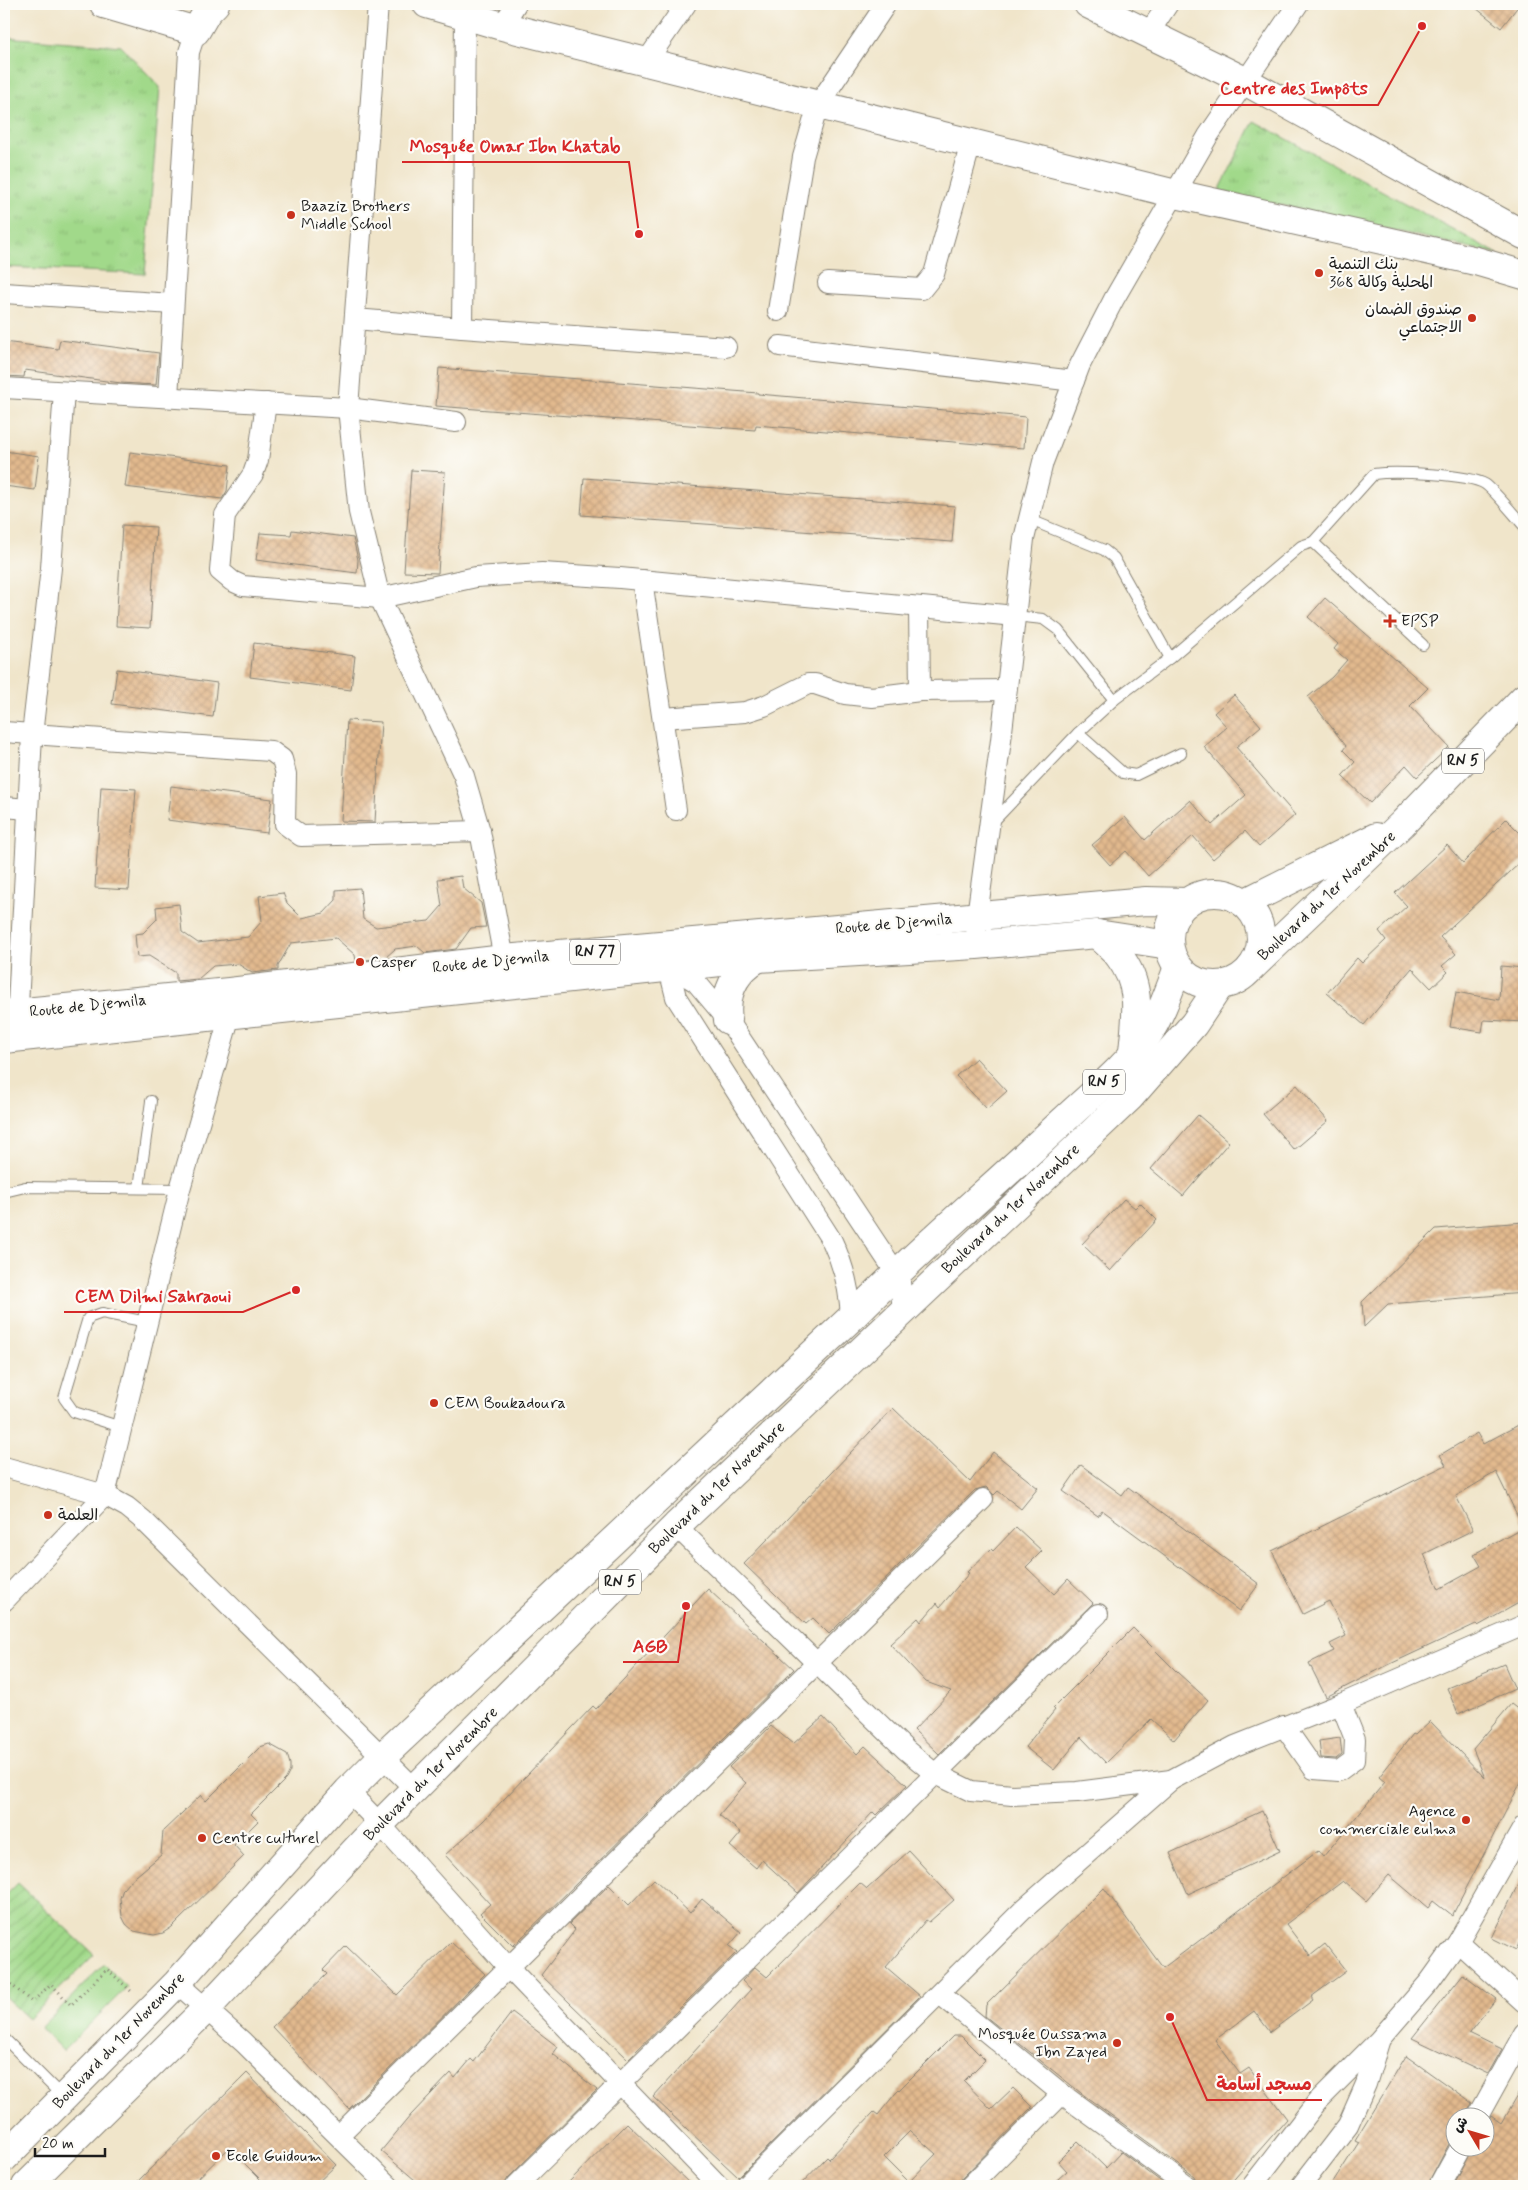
<svg xmlns="http://www.w3.org/2000/svg" width="1528" height="2190" font-family="Mynerve,'Playpen Sans Arabic',sans-serif">
<style>
.grass{fill:#a1d98a;stroke:#5e7a53}
.park{fill:url(#park-tufts);stroke:#5e7a53}
.garden{fill:url(#garden-furrows);stroke:#5e7a53}
.building{fill:url(#building-cross-hatch);fill-rule:evenodd}
.lines{fill:none;stroke-linecap:round;stroke-linejoin:round}
.lane-casing{stroke:#868073;stroke-width:12}
.street-casing{stroke:#868073;stroke-width:22}
.secondary-casing{stroke:#868073;stroke-width:30}
.primary-casing{stroke:#868073;stroke-width:30}
.path{stroke:#868073;stroke-width:3;stroke-dasharray:1 4;stroke-linecap:butt}
.lane{stroke:#fff;stroke-width:10}
.street{stroke:#fff;stroke-width:20}
.secondary{stroke:#fff;stroke-width:28}
.primary{stroke:#fff;stroke-width:28}
.poi-dot{fill:#c8321e;stroke:#fdfcf7;stroke-width:2}
.labels{text-anchor:middle;dominant-baseline:central;stroke-width:4.5;stroke-linejoin:round;paint-order:stroke}
.shield{fill:#fdfcf7;stroke:#605f5e;stroke-width:1}
.shield-label{font-size:15px;font-weight:bold;fill:#1c1c1c}
.poi-label{font-size:16px;fill:#1c1c1c;stroke:#fdfcf7;text-anchor:start}
.street-label{font-size:16px;fill:#1c1c1c;stroke:#fdfcf7}
.leader{fill:none;stroke:#d62828;stroke-width:2}
.callout-dot{fill:#d62828;stroke:#fdfcf7;stroke-width:2}
.callout-label{font-size:18px;text-anchor:middle;font-weight:bold;fill:#d62828;stroke:#fdfcf7;stroke-width:4.5;stroke-linejoin:round;paint-order:stroke}
</style>
<defs>
<pattern id="park-tufts" width="24" height="20" patternUnits="userSpaceOnUse" patternTransform="scale(1.25)"><rect width="24" height="20" fill="#a1d98a"/><path d="M3 7l-1-3M5 7V3M7 7l1-3M15 17l-1-3M17 17v-4M19 17l1-3" fill="none" stroke="#8aba76"/></pattern>
<pattern id="garden-furrows" width="10" height="10" patternUnits="userSpaceOnUse" patternTransform="scale(1.25)"><rect width="10" height="10" fill="#a1d98a"/><path d="M-1 1l2-2M0 10L10 0M9 11l2-2" fill="none" stroke="#8aba76"/></pattern>
<pattern id="building-cross-hatch" width="8" height="8" patternUnits="userSpaceOnUse" patternTransform="scale(1.25)"><rect width="8" height="8" fill="#e2b98e"/><path d="M0 0l8 8M0 8l8-8" fill="none" stroke="#c19e7a"/></pattern>
</defs>
<rect width="100%" height="100%" fill="#fdfcf7"/>
<filter id="ink" filterUnits="userSpaceOnUse"><feTurbulence type="fractalNoise" baseFrequency=".02" numOctaves="2"/><feDisplacementMap in="SourceGraphic" scale="10" xChannelSelector="R" yChannelSelector="G"/><feConvolveMatrix kernelMatrix="1 2 1 2 8 2 1 2 1" color-interpolation-filters="sRGB"/></filter>
<filter id="wash" filterUnits="userSpaceOnUse"><feTurbulence type="fractalNoise" baseFrequency=".0096" numOctaves="4" result="noise"/><feDisplacementMap in="SourceGraphic" scale="20" xChannelSelector="R" yChannelSelector="G"/><feGaussianBlur stdDeviation="1.12" result="paint"/><feColorMatrix in="noise" values="0 0 0 0 0 0 0 0 0 0 0 0 0 0 0 0 0 1.4 0 .05"/><feComposite in="paint" operator="in"/></filter>
<g filter="url(#wash)">
<rect width="100%" height="100%" fill="#f0e5ca"/>
<polygon class="grass" points="104,1964 127,1987 63,2051 41,2028"/>
<g class="park">
<polygon points="4,37 121,46 160,87 145,274 4,267"/>
<polygon points="1254,121 1498,254 1219,191"/>
</g>
<polygon class="garden" points="18,1883 94,1955 29,2019 4,1996 4,1897"/>
<g id="blocks">
<g class="building">
<polygon points="1471,4 1520,4 1501,28"/>
<polygon points="60,340 159,353 156,385 121,383 25,370 24,377 4,376 4,342 58,349"/>
<polygon points="439,368 758,393 758,394 1026,417 1024,448 756,425 755,430 436,406"/>
<polygon points="4,451 39,456 35,490 4,486"/>
<polygon points="130,452 230,465 227,491 222,499 125,487"/>
<polygon points="411,470 445,472 438,573 404,572"/>
<polygon points="584,478 955,506 952,542 581,515"/>
<polygon points="122,525 156,527 150,628 116,626"/>
<polygon points="292,530 353,538 358,560 357,573 256,560 260,533 291,535"/>
<polygon points="1325,598 1428,688 1410,706 1449,747 1417,777 1406,765 1370,803 1342,776 1355,762 1343,750 1346,746 1308,697 1332,677 1347,660 1334,649 1338,644 1308,617"/>
<polygon points="254,643 355,656 351,690 250,677"/>
<polygon points="117,669 217,683 213,717 112,704"/>
<polygon points="1234,695 1261,726 1236,747 1295,815 1259,847 1245,831 1213,859 1193,836 1148,876 1126,851 1110,865 1092,845 1125,817 1145,840 1190,800 1212,825 1246,795 1204,747 1227,727 1214,713"/>
<polygon points="347,720 381,722 375,822 341,821"/>
<polygon points="171,786 272,799 267,833 167,820"/>
<polygon points="101,787 136,789 129,890 95,888"/>
<polygon points="1506,819 1524,837 1524,859 1440,937 1456,954 1442,966 1448,972 1431,988 1412,968 1364,1025 1327,993 1357,958 1362,963 1386,940 1379,931 1407,906 1395,893 1447,845 1463,863"/>
<polygon points="461,876 463,888 481,903 486,927 471,928 456,949 425,953 417,946 395,949 385,958 356,961 355,955 336,938 291,943 278,966 278,970 252,973 238,964 213,966 198,979 176,981 176,973 149,956 137,957 135,934 143,933 157,919 156,907 179,904 182,932 198,943 248,937 262,921 259,896 283,893 287,903 302,918 324,913 336,900 336,890 360,888 363,919 376,927 429,921 442,906 438,879"/>
<polygon points="1501,966 1524,968 1524,1022 1484,1020 1482,1032 1450,1027 1456,992 1499,1000"/>
<polygon points="976,1058 1007,1091 987,1109 956,1076"/>
<polygon points="1297,1085 1328,1121 1294,1150 1263,1114"/>
<polygon points="1198,1115 1229,1142 1183,1196 1151,1169"/>
<polygon points="1124,1199 1135,1208 1140,1203 1157,1220 1110,1271 1082,1244"/>
<polygon points="1524,1222 1524,1293 1388,1304 1364,1327 1362,1302 1436,1229"/>
<polygon points="893,1408 970,1482 993,1452 1038,1488 1021,1509 998,1491 994,1495 986,1487 975,1490 829,1634 813,1618 806,1624 744,1564"/>
<path d="M1524,1422V1600L1478,1626L1476,1624L1388,1665L1326,1697L1309,1663L1334,1651L1330,1644L1346,1636L1329,1601L1303,1614L1272,1551L1446,1465L1440,1455L1477,1433L1483,1444ZM1496,1472L1523,1527L1474,1554L1481,1566L1439,1589L1424,1554L1473,1530L1456,1496Z"/>
<polygon points="1081,1465 1122,1495 1128,1487 1259,1584 1239,1611 1102,1510 1098,1516 1063,1491"/>
<polygon points="1016,1527 1042,1551 1026,1567 1054,1594 1068,1579 1093,1603 939,1754 914,1730 951,1691 926,1682 890,1644 918,1618 921,1622 937,1603 940,1607 969,1573 967,1572 991,1549 993,1551"/>
<polygon points="708,1589 794,1669 513,1946 480,1913 490,1904 445,1855 483,1821 593,1706 596,1709"/>
<polygon points="1133,1628 1178,1673 1208,1700 1174,1740 1151,1719 1106,1763 1081,1737 1054,1770 1025,1747 1055,1710 1053,1708"/>
<polygon points="1504,1664 1515,1689 1458,1714 1447,1688"/>
<polygon points="1511,1704 1524,1714 1524,1776 1452,1916 1433,1901 1428,1908 1389,1875 1366,1901 1343,1881 1286,1924 1310,1956 1325,1944 1346,1971 1311,1997 1313,2000 1270,2032 1254,2011 1215,2040 1240,2074 1249,2068 1287,2119 1228,2186 1199,2186 1194,2176 1081,2093 985,2016 986,2005 1104,1888 1163,1968 1318,1851 1323,1857 1385,1782 1379,1777 1413,1734 1415,1735 1430,1721 1485,1778 1473,1749"/>
<polygon points="823,1717 857,1754 865,1746 907,1785 876,1815 873,1812 798,1893 762,1860 756,1868 730,1846 741,1833 719,1815 746,1783 729,1767 771,1726 793,1744"/>
<polygon points="1340,1738 1342,1754 1336,1759 1321,1758 1319,1741"/>
<polygon points="269,1744 287,1754 290,1764 290,1771 286,1779 251,1814 258,1821 234,1845 244,1856 172,1927 163,1933 154,1935 134,1931 126,1924 122,1916 120,1898 123,1889 129,1882 161,1855 163,1831 201,1795 206,1801 260,1747"/>
<polygon points="1262,1811 1280,1851 1188,1894 1170,1853"/>
<polygon points="909,1851 954,1900 929,1922 926,1920 886,1967 920,1996 738,2177 653,2097 751,1989 742,1981 755,1967 767,1977 860,1883 867,1889"/>
<polygon points="1524,1872 1524,1933 1516,1950 1492,1938"/>
<polygon points="654,1879 690,1913 702,1899 741,1932 729,1946 737,1952 628,2059 541,1975 575,1930 569,1924 609,1885 629,1905"/>
<polygon points="451,1942 485,1974 349,2109 272,2027 327,1974 323,1970 346,1946 397,1995"/>
<polygon points="1463,1974 1496,1999 1469,2033 1502,2049 1488,2074 1412,2038"/>
<polygon points="512,2012 558,2047 553,2054 597,2090 508,2178 504,2186 422,2186 381,2151 411,2115 451,2073 455,2078 471,2059 474,2062"/>
<path d="M953,2036H961L985,2060L964,2081L991,2109L1013,2088L1032,2107L962,2178L958,2186H799L827,2157L829,2159L874,2112L878,2115L895,2094ZM910,2131L936,2154L909,2182L884,2157Z"/>
<polygon points="1406,2056 1472,2103 1465,2118 1456,2118 1456,2137 1450,2142 1427,2186 1331,2186 1359,2142 1355,2140"/>
<polygon points="247,2073 336,2165 314,2186 267,2186 229,2148 190,2186 133,2186"/>
<polygon points="1524,2084 1524,2186 1452,2186 1472,2148 1486,2148 1486,2126 1491,2116 1501,2123"/>
<polygon points="627,2123 692,2186 565,2186"/>
<polygon points="1078,2141 1106,2168 1121,2152 1167,2186 1050,2186 1067,2171 1058,2161"/>
</g>
</g>
</g>
<g filter="url(#ink)">
<use href="#blocks" fill-opacity="0" stroke="#868073" stroke-width="1"/>
<g class="lines">
<g class="lane-casing">
<g id="lane">
<polyline points="1028,519 1104,550 1114,558 1170,658"/>
<path d="M1313,542L1374,474C1393,471 1469,474 1485,484C1494,490 1515,516 1524,526"/>
<polyline points="1114,700 1170,658 1301,546 1313,542 1423,645"/>
<polyline points="1078,733 1123,773 1136,775 1181,753"/>
<polyline points="991,824 1078,733 1114,700 1058,630 1043,619 1015,616"/>
<polyline points="139,1188 151,1101"/>
<polyline points="4,1192 25,1187 180,1189"/>
<polyline points="121,1427 74,1412 64,1398 88,1318 102,1313 147,1322"/>
<polyline points="4,2038 63,2097"/>
</g>
</g>
<g class="street-casing">
<g id="street">
<polyline points="378,4 348,408 359,512 380,598 464,776 480,831"/>
<polyline points="465,16 462,328 726,347"/>
<polyline points="502,26 516,4"/>
<polyline points="1148,34 1168,4"/>
<polyline points="646,62 686,4"/>
<polyline points="828,283 922,289 934,274 971,143"/>
<polyline points="4,293 173,304"/>
<polyline points="778,311 803,157 818,105 886,4"/>
<polyline points="355,319 462,328"/>
<polyline points="780,346 1074,381"/>
<polyline points="4,388 348,408 456,422"/>
<polyline points="168,397 189,52 196,31"/>
<polyline points="266,403 258,460 253,474 225,515 220,571 232,581 243,586 380,598 476,577 542,573 620,578 1015,616"/>
<polyline points="642,580 676,810"/>
<polyline points="919,607 920,691"/>
<polyline points="663,718 745,712 764,706 808,684 815,684 845,694 872,697 920,691 1006,690"/>
<polyline points="4,732 271,751 282,759 286,774 285,824 301,836 480,831 504,959"/>
<polyline points="4,807 28,809"/>
<polyline points="976,945 977,916 1001,740 1024,539 1043,462 1080,365 1114,299 1208,136 1298,4"/>
<path d="M676,958L672,981L676,997L832,1241C844,1266 850,1290 851,1318"/>
<polyline points="668,965 696,982 728,1020 896,1273 900,1282 903,1311"/>
<polyline points="230,1002 230,1015 180,1189 105,1495 127,1507 143,1520 415,1789"/>
<polyline points="17,1025 32,735 51,568 64,392"/>
<polyline points="4,1467 105,1495 4,1601"/>
<polyline points="676,1526 906,1750 934,1773 971,1791 1012,1795 1077,1792 1171,1780 1235,1746 1341,1704 1524,1625"/>
<polyline points="1284,1726 1314,1769 1339,1771 1354,1760 1355,1739 1341,1704"/>
<polyline points="348,1791 380,1824 507,1966 719,2186"/>
<polyline points="1458,1942 1524,2002"/>
<polyline points="177,1983 243,2042 389,2186"/>
<polyline points="940,1994 1062,2094 1187,2186"/>
<polyline points="1477,2118 1524,2033"/>
<polyline points="339,2135 983,1499"/>
<polyline points="516,2186 1098,1614"/>
<polyline points="745,2186 1025,1908 1171,1780"/>
<polyline points="970,2186 1062,2094"/>
<polyline points="1252,2186 1317,2102 1379,2040 1430,1981 1458,1942 1524,1826"/>
<polyline points="1301,2186 1348,2125 1366,2084 1379,2042"/>
<polyline points="1439,2186 1460,2148"/>
</g>
</g>
<g class="secondary-casing">
<g id="secondary">
<polyline points="104,4 196,31 207,12 215,4"/>
<polyline points="427,4 502,26 1176,194 1476,261 1524,275"/>
<polyline points="1088,4 1245,81 1524,235"/>
</g>
</g>
<g class="primary-casing">
<g id="primary">
<circle cx="1215" cy="939" r="46"/>
<polyline points="1244,903 1376,837"/>
<path d="M1097,934C1104,941 1113,948 1119,956C1143,987 1136,1017 1133,1052"/>
<polyline points="1251,968 1402,824 1524,698"/>
<polyline points="4,1014 229,992 504,959 1146,901 1187,902"/>
<path d="M728,1020C724,993 734,972 758,958"/>
<polyline points="4,1039 758,958 976,945 1097,934 1169,945"/>
<path d="M4,2158L177,1983L348,1791L383,1756L851,1318C918,1250 992,1188 1062,1122C1090,1095 1125,1069 1147,1036C1161,1015 1169,991 1178,967"/>
<polyline points="26,2186 206,2009 380,1824 676,1526 1130,1097 1194,1024 1220,985"/>
</g>
</g>
<polyline class="path" points="4,1987 8,1982 32,2002 51,1984 71,2005 107,1969 133,1993"/>
<use href="#lane" class="lane"/>
<use href="#street" class="street"/>
<use href="#secondary" class="secondary"/>
<use href="#primary" class="primary"/>
</g>
</g>
<g class="poi-dot">
<circle cx="291" cy="215" r="5"/>
<circle cx="1319" cy="273" r="5"/>
<circle cx="1472" cy="318" r="5"/>
<path d="M1387.5 613.5h5v5h5v5h-5v5h-5v-5h-5v-5h5z"/>
<circle cx="360" cy="962" r="5"/>
<circle cx="434" cy="1403" r="5"/>
<circle cx="48" cy="1515" r="5"/>
<circle cx="1466" cy="1820" r="5"/>
<circle cx="202" cy="1838" r="5"/>
<circle cx="1117" cy="2043" r="5"/>
<circle cx="216" cy="2156" r="5"/>
</g>
<g class="labels">
<g class="shield">
<rect x="1442" y="748.5" width="42" height="25" rx="4"/>
<rect x="570" y="939.5" width="50" height="25" rx="4"/>
<rect x="1083" y="1069.5" width="42" height="25" rx="4"/>
<rect x="599" y="1569.5" width="42" height="25" rx="4"/>
</g>
<g class="shield-label">
<text x="1463" y="761">RN 5</text>
<text x="595" y="952">RN 77</text>
<text x="1104" y="1082">RN 5</text>
<text x="620" y="1582">RN 5</text>
</g>
<g class="poi-label">
<text x="301" y="206">Baaziz Brothers<tspan x="301" dy="18">Middle School</tspan></text>
<text x="1329" y="264">بنك التنمية<tspan x="1329" dy="18">المحلية وكالة 368</tspan></text>
<text x="1462" y="309" text-anchor="end">صندوق الضمان<tspan x="1462" dy="18">الاجتماعي</tspan></text>
<text x="1401" y="621">EPSP</text>
<text x="370" y="962">Casper</text>
<text x="444" y="1403">CEM Boukadoura</text>
<text x="58" y="1515">العلمة</text>
<text x="1456" y="1811" text-anchor="end">Agence<tspan x="1456" dy="18">commerciale eulma</tspan></text>
<text x="212" y="1838">Centre culturel</text>
<text x="1107" y="2034" text-anchor="end">Mosquée Oussama<tspan x="1107" dy="18">Ibn Zayed</tspan></text>
<text x="226" y="2156">Ecole Guidoum</text>
</g>
<g class="street-label">
<text transform="translate(1327 896) rotate(-43)">Boulevard du 1er Novembre</text>
<text transform="translate(894 924) rotate(-5)">Route de Djemila</text>
<text transform="translate(491 962) rotate(-6)">Route de Djemila</text>
<text transform="translate(88 1006) rotate(-6)">Route de Djemila</text>
<text transform="translate(1011 1209) rotate(-43)">Boulevard du 1er Novembre</text>
<text transform="translate(717 1488) rotate(-44)">Boulevard du 1er Novembre</text>
<text transform="translate(431 1774) rotate(-45)">Boulevard du 1er Novembre</text>
<text transform="translate(119 2041) rotate(-46)">Boulevard du 1er Novembre</text>
</g>
</g>
<path class="leader" d="M1422 26L1378 105H1210M639 234L629 162H402M296 1290L243 1312H64M686 1606L678 1662H623M1170 2017L1207 2100H1322"/>
<g class="callout-dot">
<circle cx="1422" cy="26" r="5"/>
<circle cx="639" cy="234" r="5"/>
<circle cx="296" cy="1290" r="5"/>
<circle cx="686" cy="1606" r="5"/>
<circle cx="1170" cy="2017" r="5"/>
</g>
<g class="callout-label">
<text x="1294" y="94">Centre des Impôts</text>
<text x="515" y="152">Mosquée Omar Ibn Khatab</text>
<text x="153" y="1302">CEM Dilmi Sahraoui</text>
<text x="650" y="1652">AGB</text>
<text x="1264" y="2090">مسجد أسامة</text>
</g>
<rect width="1528" height="2190" fill="none" stroke="#fdfcf7" stroke-width="20"/>
<g transform="translate(1470 2132) rotate(308)"><circle r="24" fill="#fdfcf7" stroke="#a3a29f"/>
<path d="M0-4L9 19L0 12L-9 19Z" fill="#c8321e"/>
<text y="-8" font-size="14" font-weight="bold" text-anchor="middle" fill="#1c1c1c">ش</text>
</g>
<path d="M35 2148v8h70v-8" fill="none" stroke="#1c1c1c" stroke-width="2.5"/>
<text x="42" y="2148" font-size="15" fill="#1c1c1c" stroke="#fdfcf7" stroke-width="4" paint-order="stroke">20 m</text>
</svg>
